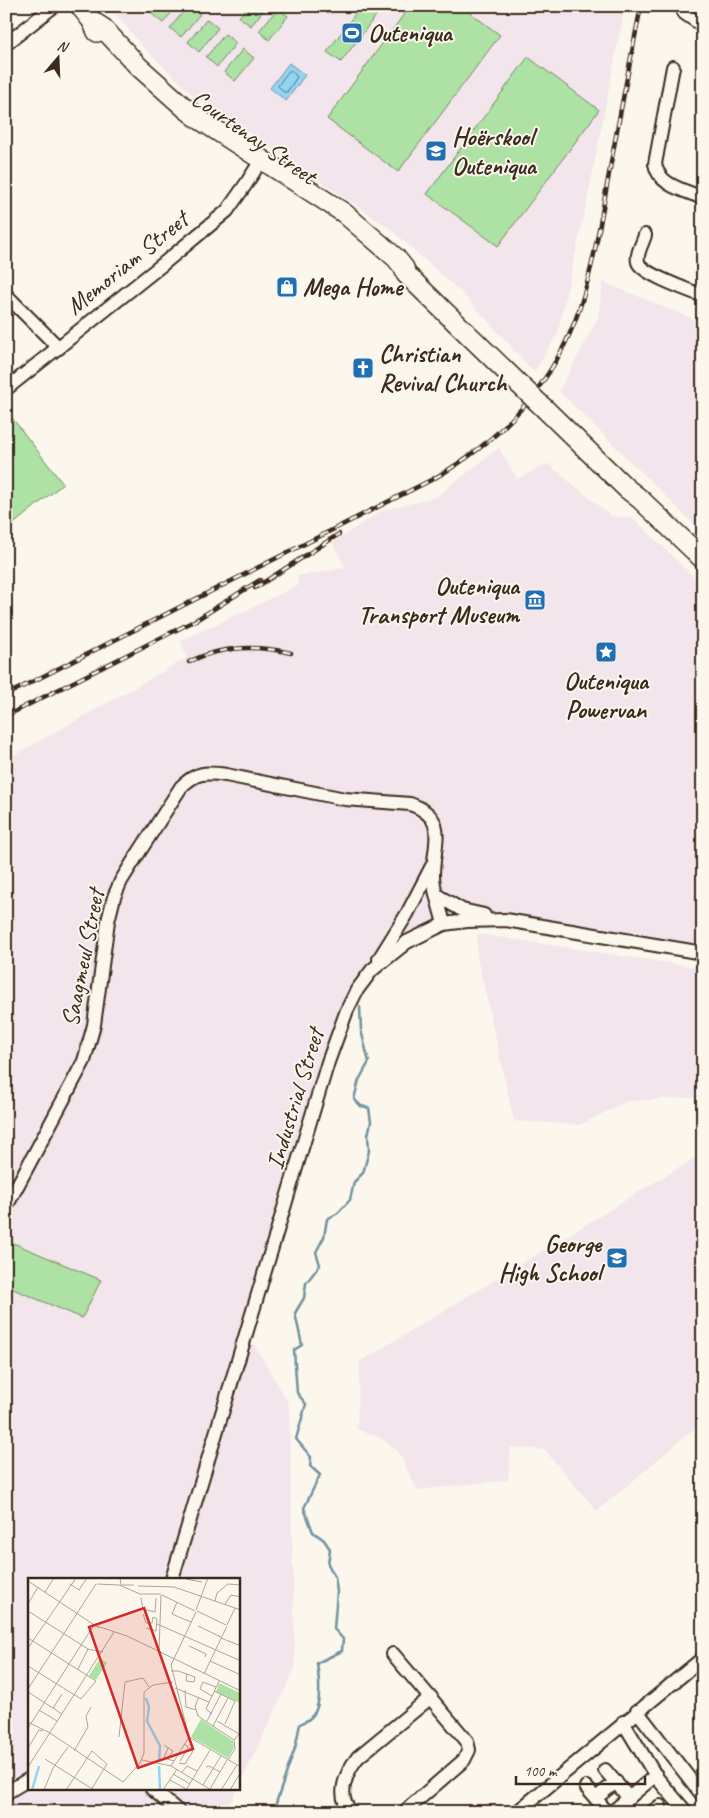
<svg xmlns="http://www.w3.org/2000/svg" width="709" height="1818" font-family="Caveat,sans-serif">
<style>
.built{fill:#f2e5eb}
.green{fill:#ade2a4;stroke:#748661}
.water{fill:#92d5f3;stroke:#6f919e}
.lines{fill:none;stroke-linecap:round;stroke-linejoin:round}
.shore{stroke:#5e6e73;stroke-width:1}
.stream{stroke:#6f919e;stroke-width:2.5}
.minor-casing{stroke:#3b2a1e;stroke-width:16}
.highway-casing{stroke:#3b2a1e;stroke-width:22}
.minor{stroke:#fbf7ec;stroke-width:12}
.highway{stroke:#fbf7ec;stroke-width:19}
.rail-casing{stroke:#3b2a1e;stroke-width:4.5}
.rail{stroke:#fbf7ec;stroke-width:2.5;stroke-dasharray:8;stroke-linecap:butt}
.highway-bridge-casing{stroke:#3b2a1e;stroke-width:22;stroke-linecap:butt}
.highway-bridge{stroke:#fbf7ec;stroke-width:19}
.labels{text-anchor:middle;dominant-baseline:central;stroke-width:4;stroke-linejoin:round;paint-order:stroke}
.poi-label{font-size:25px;font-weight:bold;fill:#3b2a1e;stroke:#fbf7ec;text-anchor:start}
.street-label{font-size:25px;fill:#3b2a1e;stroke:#fbf7ec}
.inset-river{fill:none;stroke:#92d5f3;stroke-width:2.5}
.inset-road{fill:none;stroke:#aea59a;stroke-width:1}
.view{fill:#d62828;fill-opacity:0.15;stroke:#d62828;stroke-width:2.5}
.inset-edge{fill:none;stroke:#3b2a1e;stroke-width:2.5}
</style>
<rect width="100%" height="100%" fill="#fbf7ec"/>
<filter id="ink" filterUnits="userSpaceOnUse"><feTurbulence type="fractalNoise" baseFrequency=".02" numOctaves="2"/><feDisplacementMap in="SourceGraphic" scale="10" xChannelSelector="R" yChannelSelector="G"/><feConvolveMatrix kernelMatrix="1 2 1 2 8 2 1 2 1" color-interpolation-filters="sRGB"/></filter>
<g filter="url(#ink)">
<g class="built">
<polygon points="110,6 625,6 586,206 557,335 534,372 467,298 388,227 195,97 140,44"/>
<polygon points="603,282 703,323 703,525 697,527 559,391 598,318"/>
<polygon points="499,448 517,479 548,464 611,516 633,518 703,586 703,953 467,921 407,942 357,990 247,1333 289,1404 295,1668 239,1786 239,1579 29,1579 29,1789 237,1789 226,1812 6,1812 6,760 187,658 181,641 299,585 297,576 346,568 332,543 381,511 436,497"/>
<polygon points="477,934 703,968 703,1097 627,1101 580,1125 514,1121 477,955"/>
<polygon points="703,1153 703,1421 597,1511 545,1450 511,1447 508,1480 418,1490 397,1450 379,1437 357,1429 360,1362"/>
</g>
<g class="green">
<polygon points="158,6 177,6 163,23 152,14"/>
<polygon points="188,6 191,6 200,14 181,37 170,28"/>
<polygon points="248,6 267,6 251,26 239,17"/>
<polygon points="361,6 366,6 377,14 341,62 327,52"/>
<polygon points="410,6 461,6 500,35 398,172 327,119"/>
<polygon points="278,8 288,16 269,40 259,31"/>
<polygon points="207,19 218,28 199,52 188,42"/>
<polygon points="225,34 236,43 217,67 206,57"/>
<polygon points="243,49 254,58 235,81 224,72"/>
<polygon points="528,57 599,110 498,246 427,194"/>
<polygon points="6,410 63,484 6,530"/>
<polygon points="6,1240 101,1280 82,1318 6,1286"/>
</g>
<polygon class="water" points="289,63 305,75 286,101 270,88"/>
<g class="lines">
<polygon class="shore" points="289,71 292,71 297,77 287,92 284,92 278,86"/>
<path class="stream" d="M273,1812L295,1748L300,1724C303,1722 308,1721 310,1718C323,1708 319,1678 317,1663L342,1651L343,1639L334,1629L337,1592L335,1577L328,1564L330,1549L324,1540L313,1532L304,1508L320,1475L310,1466L311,1457L296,1439L306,1404L297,1393L294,1350L302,1345L295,1313L304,1298L306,1283L320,1265L316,1252L324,1237L327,1219L338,1213L350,1200L354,1182L363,1173L369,1151L368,1135L371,1122L369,1108L361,1106L354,1099L359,1080L369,1062L361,1030L360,1007"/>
<g class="minor-casing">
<g id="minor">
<polyline points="682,6 684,13 703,26"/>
<polyline points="6,44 54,6"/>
<path d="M673,67L655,164C659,186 684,190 703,198"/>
<path d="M645,235C643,243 636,253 638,262C640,273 691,291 703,296"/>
<polyline points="6,295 59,348"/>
<polyline points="6,389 163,264 227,211 246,184 262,159"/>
<polyline points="438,896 462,910 484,915"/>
<polyline points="379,959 407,914 432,866"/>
<path d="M6,1207L84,1061L94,1025L108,921L114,897L121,881L136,857L181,787C196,772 205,772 226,775L345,799L410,804C450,818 433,844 433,875C433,890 441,910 444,924"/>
<polyline points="172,1579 328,1062 347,1010 357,990 372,970 407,942 444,924 467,921 506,920 703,953"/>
<polyline points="393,1654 467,1741 469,1750 464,1760 404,1812"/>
<polyline points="637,1711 703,1796"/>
<polyline points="623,1722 657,1778 686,1812"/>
<polyline points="605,1770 629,1798"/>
<polyline points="586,1787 607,1812"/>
<polyline points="152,1789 179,1812"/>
<polyline points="6,1793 29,1779"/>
<polyline points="596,1798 616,1782"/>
<path d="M352,1812C335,1797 346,1772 358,1757L431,1697"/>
<polyline points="517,1812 703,1658"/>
<polyline points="612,1812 656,1775"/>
<polyline points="652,1812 660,1806"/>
</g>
</g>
<g class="highway-casing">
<g id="highway">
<polyline points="80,6 92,21 97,32"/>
<polyline points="92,21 103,28 138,66 185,108 199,119 344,213 396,258 404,268 406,274 520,385"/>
<polyline points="546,410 626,488 640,499 703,559"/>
</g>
</g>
<use href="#minor" class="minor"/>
<use href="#highway" class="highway"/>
<g class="rail-casing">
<g id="rail">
<polyline points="255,588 339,534"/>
<path d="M189,662C221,646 256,645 291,653"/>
<path d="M6,695L433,479C502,440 555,383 580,307C594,264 601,218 609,174C619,118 630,62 641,6"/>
<polyline points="6,716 196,620 260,580"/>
</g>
</g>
<use href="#rail" class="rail"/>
<g class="highway-bridge-casing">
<polyline id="highway-bridge" points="520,385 546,410"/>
</g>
<use href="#highway-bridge" class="highway-bridge"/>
</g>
</g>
<defs>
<g id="stadium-square" transform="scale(1.125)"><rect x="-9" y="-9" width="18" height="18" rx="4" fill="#1f6fb2" stroke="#fbf7ec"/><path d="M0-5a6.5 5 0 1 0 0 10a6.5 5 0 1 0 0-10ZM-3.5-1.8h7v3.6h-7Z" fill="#fff"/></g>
<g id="school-square" transform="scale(1.125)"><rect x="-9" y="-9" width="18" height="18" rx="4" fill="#1f6fb2" stroke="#fbf7ec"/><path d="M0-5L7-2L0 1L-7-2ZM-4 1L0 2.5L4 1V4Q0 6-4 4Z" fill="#fff"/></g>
<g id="shop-square" transform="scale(1.125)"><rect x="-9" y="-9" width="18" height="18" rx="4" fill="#1f6fb2" stroke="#fbf7ec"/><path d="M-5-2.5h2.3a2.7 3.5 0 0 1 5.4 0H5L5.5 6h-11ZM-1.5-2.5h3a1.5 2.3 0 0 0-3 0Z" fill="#fff"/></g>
<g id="church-square" transform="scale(1.125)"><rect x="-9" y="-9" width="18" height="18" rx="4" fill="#1f6fb2" stroke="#fbf7ec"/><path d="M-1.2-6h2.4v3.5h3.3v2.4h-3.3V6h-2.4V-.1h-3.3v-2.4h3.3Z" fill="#fff"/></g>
<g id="museum-square" transform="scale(1.125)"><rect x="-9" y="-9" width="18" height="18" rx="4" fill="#1f6fb2" stroke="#fbf7ec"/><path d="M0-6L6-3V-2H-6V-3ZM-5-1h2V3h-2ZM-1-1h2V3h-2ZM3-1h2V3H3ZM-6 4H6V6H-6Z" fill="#fff"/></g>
<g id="sight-square" transform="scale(1.125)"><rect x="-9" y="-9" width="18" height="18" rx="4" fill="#1f6fb2" stroke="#fbf7ec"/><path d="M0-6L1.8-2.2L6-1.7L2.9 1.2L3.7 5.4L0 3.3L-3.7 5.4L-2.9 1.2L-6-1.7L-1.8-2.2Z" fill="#fff"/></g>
</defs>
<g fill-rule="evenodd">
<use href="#stadium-square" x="352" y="33"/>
<use href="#school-square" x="436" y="151"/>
<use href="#shop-square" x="287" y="287"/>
<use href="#church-square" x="363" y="368"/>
<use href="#museum-square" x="535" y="600"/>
<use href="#sight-square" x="606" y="652"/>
<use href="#school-square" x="617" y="1258"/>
</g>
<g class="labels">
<g class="poi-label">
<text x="368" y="33">Outeniqua</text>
<text x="452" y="137">Hoërskool<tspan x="452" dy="29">Outeniqua</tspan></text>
<text x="303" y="287">Mega Home</text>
<text x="379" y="354">Christian<tspan x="379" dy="29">Revival Church</tspan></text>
<text x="519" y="586" text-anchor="end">Outeniqua<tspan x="519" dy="29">Transport Museum</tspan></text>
<text x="606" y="681" text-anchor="middle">Outeniqua<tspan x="606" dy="29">Powervan</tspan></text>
<text x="601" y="1244" text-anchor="end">George<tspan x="601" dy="29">High School</tspan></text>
</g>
<g class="street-label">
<text transform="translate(254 137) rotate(35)">Courtenay Street</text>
<text transform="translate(127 263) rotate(-39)">Memoriam Street</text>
<text transform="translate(83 958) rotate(-79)">Saagmeul Street</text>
<text transform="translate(295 1099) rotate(-73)">Industrial Street</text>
</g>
</g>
<g transform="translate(28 1578)">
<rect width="212" height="212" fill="#fbf7ec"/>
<path d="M72,80L79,85L68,102L61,98ZM191,105L212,115V125L188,114ZM173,141L205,163L206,170L200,180L163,159Z" fill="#ade2a4"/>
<path class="inset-river" d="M118,120L121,129L119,143L132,168L131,184M131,188L132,212M4,212L11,188"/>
<path class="inset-road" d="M92,0L93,7H106M158,1L174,4M0,3L71,50M42,6L51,12L59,0M69,6L91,7L112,16H133M110,8L146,9L213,32M17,14L26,0M134,17L167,33M113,20L115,31L127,34L128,20M187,23L189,15L200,6L213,7M149,24L144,36L163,44M0,26L10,9M197,26L203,17L213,19M168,32L180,0M0,33L60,71L75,74M169,33L198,47M115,36L118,45H124L125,39L129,41L128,53L118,50M129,46L213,83M199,47L207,30M69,48L99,58L213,113M170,48L193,59M0,60L68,103L53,121L0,88M193,60L213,68M161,68L178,76L177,79M0,70L48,0M131,74L133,17M182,83L213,97M50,91L60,71M143,93H150L159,96L167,99L166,104L158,103L159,96M176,96L199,48M147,110L181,124M0,111L68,6M157,112L158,129L168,132M186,113L207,123L197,146M0,114L34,136M184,118L172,111L175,104L188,109M171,119L167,128L170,138L206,162M25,130L34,116M11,132L29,143M184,136L178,131L191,103M179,143L193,116M189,143L213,157M0,144L22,155L95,204M185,148L200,120M0,150L66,47M91,159L97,104L115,100L121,109M161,159L143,87L168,34M161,159L213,189M136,167L145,173L140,181M0,170L11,152L15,153M140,170L136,180L146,183M46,173L60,149L58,138L63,129M17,181L66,212M114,182L143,188L183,212M200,182L207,171L206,162L213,154M152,183L160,170M151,185L157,186L165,173L156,166M143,188L161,159M0,189L86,54M178,189L181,188L192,194M154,194L159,188L169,193M145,196L162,206M142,202L158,211M95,204L112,185L116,175V114L125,107L145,104M175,207L193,178M182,211L199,182M16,212L25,190L40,169M38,212L64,173L79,186L63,212M135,212L149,191M158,212L182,172M193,212L209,187M202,212L213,194"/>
<path class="view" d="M116,30L165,171L110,190L61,49Z"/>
<rect width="212" height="212" class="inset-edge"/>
</g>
<rect width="709" height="1818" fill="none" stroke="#fbf7ec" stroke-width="25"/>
<rect x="12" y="12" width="684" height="1793" fill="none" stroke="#3b2a1e" stroke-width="2" filter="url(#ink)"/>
<g transform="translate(58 58) rotate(19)" stroke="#fbf7ec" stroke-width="4" paint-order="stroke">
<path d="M0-4L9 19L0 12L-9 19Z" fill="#3b2a1e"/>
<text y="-8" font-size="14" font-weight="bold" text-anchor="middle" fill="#3b2a1e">N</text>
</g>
<path d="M516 1776v8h129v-8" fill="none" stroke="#3b2a1e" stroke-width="2.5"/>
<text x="524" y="1776" font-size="15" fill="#3b2a1e" stroke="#fbf7ec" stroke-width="4" paint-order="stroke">100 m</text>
</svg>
